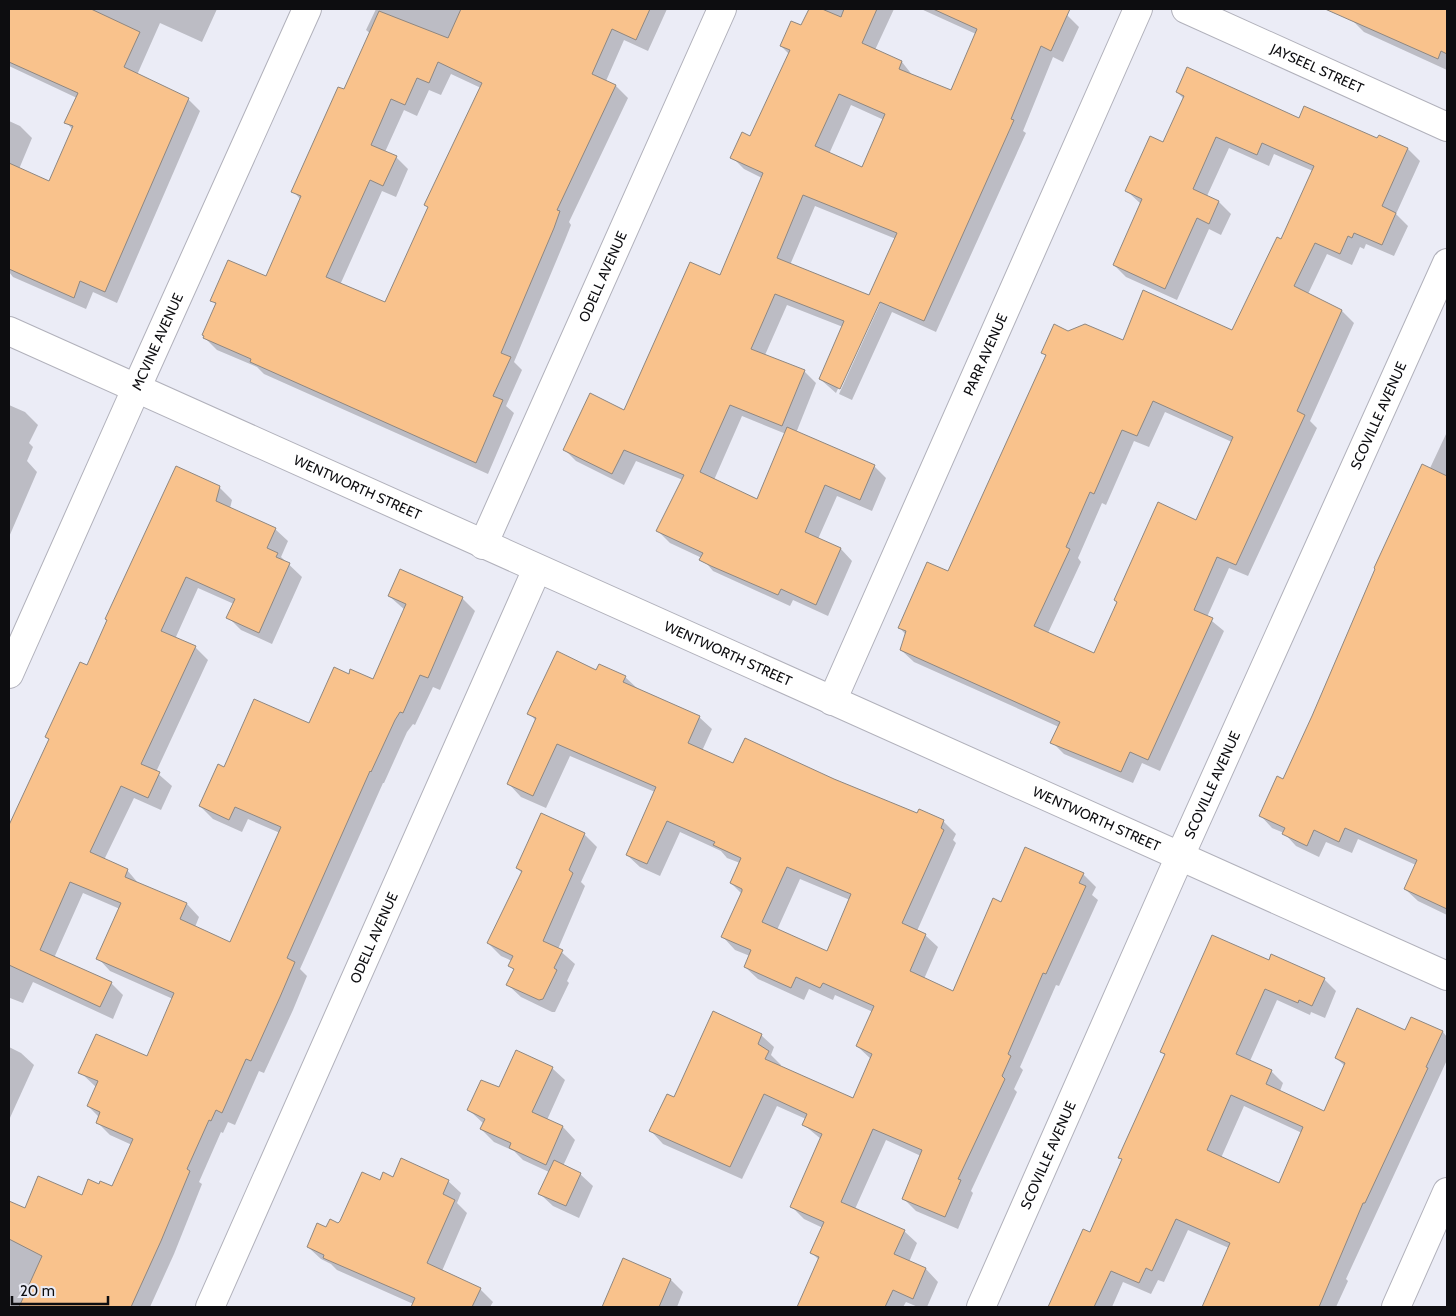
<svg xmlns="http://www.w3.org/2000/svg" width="1456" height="1316" font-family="Cabin,sans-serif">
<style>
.shadow{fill:#0003;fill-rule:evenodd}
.building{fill:#f9c28c;stroke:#8f8780;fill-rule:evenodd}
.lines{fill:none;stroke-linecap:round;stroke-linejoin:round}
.street-casing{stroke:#b1b1bb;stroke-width:30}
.secondary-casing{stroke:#b1b1bb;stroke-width:30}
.street{stroke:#fff;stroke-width:28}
.secondary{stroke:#fff;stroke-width:28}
.labels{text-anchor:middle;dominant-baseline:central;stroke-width:4;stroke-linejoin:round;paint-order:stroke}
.street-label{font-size:14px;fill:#0d0d10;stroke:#ebecf6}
</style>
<rect width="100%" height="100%" fill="#ebecf6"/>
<g class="shadow">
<polygon points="9,9 217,9 202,42 160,23 137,75 188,99 200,111 117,303 93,292 86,309 13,277 9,272 9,235 17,216 9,212 9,121 20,126 32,138 19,169 49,183 73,130 66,122 77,98 9,66"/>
<path d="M376,9H588L598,13L600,9H667L648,51L624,40L606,81L616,86L628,98L569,222L571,225L565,240L514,362L522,370L506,406L514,413L488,474L264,374L257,367L217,350L205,338L216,305L212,300L266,278L301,200L293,191L345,91L371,34L366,30ZM451,74L481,88L386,304L340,285L382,191L396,197L408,169L396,157L385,152L404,110L417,116L429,90L441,95Z"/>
<path d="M810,9H894L875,50L902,62L913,76L952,91L976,34L921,9H1053L1067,15L1079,27L1063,62L1053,57L1023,131L1026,133L936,332L892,312L852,400L839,394L880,304H877L836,393L820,379L843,327L787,305L765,355L804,371L816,383L796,433L874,466L886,478L872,511L837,496L818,539L841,549L852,561L828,616L793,600L790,606L713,571L702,558L670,543L658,531L683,480L636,461L624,485L576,461L564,449L624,412L720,277L762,178L744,169L732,157L751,138L789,54L781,46L802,27ZM851,105L884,120L862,168L829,154ZM815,206L896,239L870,296L790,265ZM742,416L786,434L757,500L714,480Z"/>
<polygon points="1345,9 1447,9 1447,70 1364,32 1351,19 1354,13"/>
<path d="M1177,92L1300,119L1378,140L1408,149L1420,161L1396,214L1408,226L1394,256L1366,244L1364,249L1360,247L1352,265L1327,254L1308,294L1342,311L1354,323L1310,421L1317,428L1248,576L1229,568L1207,617L1224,631L1160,771L1142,763L1133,783L1064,754L1052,742L1059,727L914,662L901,650L906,635L899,627L949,573L1047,357L1043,353L1068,332L1124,342L1233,331L1282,241L1313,171L1274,154L1269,166L1229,148L1207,196L1219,202L1231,214L1221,235L1209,229L1177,300L1126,277L1114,265L1141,204L1127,191L1164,143L1184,99ZM1165,412L1232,442L1196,522L1095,654L1048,633L1081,562L1078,558L1102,503L1106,505L1134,441L1149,447Z"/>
<polygon points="9,405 25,412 38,425 29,443 33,447 27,461 37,472 9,537"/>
<polygon points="1447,432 1447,663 1391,787 1419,800 1447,739 1447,915 1418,901 1405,889 1416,865 1358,839 1352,853 1326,842 1319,857 1296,846 1284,833 1272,828 1260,815 1283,781"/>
<polygon points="219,487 232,500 230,508 275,529 288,541 281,557 302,577 272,644 241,630 228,617 234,604 198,588 175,639 195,647 208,660 156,772 172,786 161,810 134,798 104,860 127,870 139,884 187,904 199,917 195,927 231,943 280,833 248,819 242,832 213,819 200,806 224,768 310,725 349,675 373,681 405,610 389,596 462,598 475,611 440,690 433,687 415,725 413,724 407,732 384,783 383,783 300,969 307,976 293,1010 264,1073 259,1071 235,1125 228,1122 223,1133 221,1132 199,1182 202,1184 174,1254 150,1307 9,1307 9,1202 25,1210 82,1196 100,1186 113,1188 132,1145 110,1135 97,1122 99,1117 88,1106 96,1087 80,1072 148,1058 173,999 110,971 98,958 120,909 83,893 54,958 111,983 123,995 113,1019 33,982 23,1003 10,998 9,1001 9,833 50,740 47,737 87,667"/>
<path d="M597,671L625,677L638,689L699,717L712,729L702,751L734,765L833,780L917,815L919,811L944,822L956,834L953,840L956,843L917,931L925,935L938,947L924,979L954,992L1002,903L1083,874L1096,887L1092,895L1098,900L1059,986L1056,985L1020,1067L1023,1070L1014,1089L1017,1092L971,1191L973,1193L958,1229L916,1211L904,1199L921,1156L886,1140L855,1209L904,1231L917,1243L909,1262L926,1269L938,1282L927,1307H918L906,1302L903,1307H798L819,1260L812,1253L823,1228L804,1219L792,1207L821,1139L804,1125L806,1119L777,1106L742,1179L663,1144L651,1131L675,1099L761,1035L774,1047L771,1055L781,1065L780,1067L854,1100L872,1060L857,1046L873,1012L835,995L833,1000L809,989L804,1000L758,979L745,967L750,956L735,950L723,937L742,894L731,883L740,863L727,858L721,851L680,832L660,876L640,867L627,855L655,792L570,756L546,808L521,797L509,784L536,721L529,713ZM800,879L850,900L827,953L777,930Z"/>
<polygon points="584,834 597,847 581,882 585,886 558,949 575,964 567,981 569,983 555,1012 552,1012 521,997 508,985 515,971 510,966 512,961 501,956 488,943 522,873 517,868"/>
<path d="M1269,962L1324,979L1336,991L1325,1018L1311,1012L1310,1015L1277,1000L1250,1061L1271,1071L1283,1083L1280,1091L1325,1113L1345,1066L1336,1058L1406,1032L1412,1018L1443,1032L1447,1037V1060L1346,1279L1348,1281L1336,1307H1204L1229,1248L1188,1230L1164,1282L1158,1280L1151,1294L1123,1282L1112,1307H1049L1083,1230L1091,1234L1123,1160L1120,1157L1165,1055L1162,1052ZM1244,1106L1302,1133L1280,1184L1221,1158Z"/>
<polygon points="9,1047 21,1053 34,1065 9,1120"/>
<polygon points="552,1068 565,1080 547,1120 563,1127 575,1140 563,1166 580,1174 593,1186 579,1218 553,1206 540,1194 549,1172 523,1160 514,1151 494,1142 481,1129 484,1124 469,1110 499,1089"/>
<polygon points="394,1178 448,1181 461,1193 457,1203 467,1213 442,1271 480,1289 493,1302 490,1307 420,1307 337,1270 331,1264 321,1259 308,1247 327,1229 338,1224 380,1182"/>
<polygon points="624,1259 671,1280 683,1292 677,1307 604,1307"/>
</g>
<g class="building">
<polygon points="9,9 91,9 140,32 124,67 189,98 105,292 80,281 74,298 9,269 9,163 49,181 73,126 64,123 78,93 9,62"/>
<path d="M461,9H650L636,40L612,29L592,74L616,85L557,210L560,211L554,228L501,353L511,357L493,396L503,400L476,463L250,362L251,359L203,338L204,336L202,335L216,303L210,301L228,260L266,276L301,196L291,192L338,87L344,89L379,11L448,38ZM438,62L482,83L424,205L428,207L385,302L326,277L370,180L383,186L397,156L371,145L391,99L405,105L417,78L429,83Z"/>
<path d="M809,9H822L841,17L844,9H877L862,43L902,61L899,69L951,90L977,29L933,9H1070L1051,51L1041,46L1011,119L1014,120L924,321L880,302L840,389L819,379L844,321L775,294L751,349L805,370L782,426L730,405L700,472L757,499L787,427L875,465L860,500L825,485L805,532L841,548L816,605L781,589L778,595L711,566L699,560L703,553L656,531L684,475L624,450L612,474L563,450L590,393L624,410L690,262L720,275L763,173L730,158L742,132L750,136L790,50L780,46L791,21L801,25ZM839,94L885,114L862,167L815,146ZM803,195L897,233L869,295L777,258Z"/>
<polygon points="1325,9 1447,9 1447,54 1441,51 1438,59"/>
<path d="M1187,67L1299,118L1304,106L1377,138L1379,135L1408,148L1382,206L1396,213L1382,245L1354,233L1352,238L1348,236L1340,254L1315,243L1294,286L1342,310L1297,411L1305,415L1236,565L1217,557L1194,610L1213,618L1148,760L1130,752L1121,772L1050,743L1060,722L900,650L906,631L898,628L927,562L948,571L1046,355L1041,353L1054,324L1068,331L1085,324L1123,340L1143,290L1232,330L1277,237L1281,239L1314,166L1262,143L1257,155L1216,137L1193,189L1219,201L1209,224L1197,218L1165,289L1113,265L1142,199L1125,191L1150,136L1163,142L1184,96L1176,92ZM1153,401L1233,437L1196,520L1158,502L1114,600L1117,602L1094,653L1034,626L1070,549L1066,547L1090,492L1094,494L1122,430L1137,436Z"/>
<polygon points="1422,464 1447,476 1447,909 1404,889 1417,860 1345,828 1339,842 1314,830 1307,846 1282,834 1285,828 1259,816 1277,776 1283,779 1312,716 1375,569 1374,568"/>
<polygon points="176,466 220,486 216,501 276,528 267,548 278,553 276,557 290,563 259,633 226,618 235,599 186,577 161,631 196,646 141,764 160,772 148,798 121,786 90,852 128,869 125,877 187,903 180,919 230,942 281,827 235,807 229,820 199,806 218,764 224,767 254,699 309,723 334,667 349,674 350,669 373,679 406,604 388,596 400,569 463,597 428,678 420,675 403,713 400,712 395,720 371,772 370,771 287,958 295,962 280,997 251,1061 246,1059 222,1113 216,1110 211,1121 209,1120 187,1169 190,1171 161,1241 131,1307 19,1307 42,1256 9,1239 9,1201 25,1208 38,1176 82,1195 88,1179 99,1184 100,1181 112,1186 133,1139 96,1123 100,1112 87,1106 98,1081 78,1073 96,1034 147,1056 174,993 96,959 121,903 70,882 40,950 112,982 100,1007 9,965 9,825 49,739 45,737 80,662 87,665 107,620 105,619"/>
<path d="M557,651L596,670L599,664L626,676L623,682L700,716L688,743L733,763L745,738L834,779L917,813L919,809L944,820L941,828L944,830L902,923L926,934L910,971L953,991L993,898L1001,902L1025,847L1084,873L1079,883L1086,886L1046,974L1043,973L1008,1054L1011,1056L1002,1076L1005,1079L958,1179L961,1180L945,1217L902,1199L922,1150L873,1129L841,1202L905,1230L894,1254L926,1268L913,1299L893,1290L885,1307H797L819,1257L810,1253L824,1222L790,1207L822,1134L802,1125L807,1114L764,1094L730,1167L649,1131L667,1094L674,1097L713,1011L762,1034L758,1044L769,1051L765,1059L853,1098L872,1054L856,1046L874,1006L823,983L820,988L796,977L791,988L744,967L751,950L721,937L742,891V889L730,883L741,858L713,845L715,842L667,821L647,864L626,855L656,787L557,744L533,796L507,784L536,718L527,714ZM787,867L851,894L827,951L762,922Z"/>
<polygon points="541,813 585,833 569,870 573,873 543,941 563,950 554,968 557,970 543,999 539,1000 506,985 514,969 508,966 513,956 487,943 522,871 516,868"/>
<path d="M1212,935L1269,960L1271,954L1325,978L1312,1006L1299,1000L1298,1003L1265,989L1236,1054L1272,1070L1266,1084L1324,1111L1345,1063L1335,1058L1357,1008L1405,1030L1411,1017L1443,1031L1426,1067L1428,1068L1365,1203H1363L1319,1307H1202L1230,1243L1176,1219L1152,1271L1146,1268L1139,1283L1111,1271L1094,1307H1048L1083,1229L1090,1232L1122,1159L1118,1158L1165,1054L1160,1052ZM1231,1095L1303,1127L1279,1183L1207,1150Z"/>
<polygon points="516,1050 553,1067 532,1112 563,1126 546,1165 509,1148 511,1143 480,1129 485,1119 467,1110 481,1080 499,1087"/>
<polygon points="401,1158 449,1180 443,1194 455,1200 427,1263 481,1288 472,1307 411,1307 415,1298 323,1258 324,1255 307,1247 317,1223 326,1227 330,1219 338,1223 340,1221 362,1172 380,1180 383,1172 393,1177"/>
<polygon points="554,1160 581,1173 566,1206 538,1194"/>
<polygon points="623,1258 671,1279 659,1307 602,1307"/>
</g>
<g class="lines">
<g class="street-casing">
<g id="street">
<path id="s1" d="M1186,9L1447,127"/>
<path id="s2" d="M483,545L722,9"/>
<polyline points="9,674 136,389"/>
<path id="s3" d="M832,701L1138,9"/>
<path id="s4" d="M210,1307L537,569"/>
<path id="s5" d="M981,1307L1180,856L1447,263"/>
<polyline points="1396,1307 1447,1192"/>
</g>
</g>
<g class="secondary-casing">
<g id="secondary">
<path id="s6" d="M9,331L1447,976"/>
<path id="s7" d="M136,389L307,9"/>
</g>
</g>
<use href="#street" class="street"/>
<use href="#secondary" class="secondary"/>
</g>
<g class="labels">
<g class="street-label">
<text stroke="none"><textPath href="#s1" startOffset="144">JAYSEEL STREET</textPath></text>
<text stroke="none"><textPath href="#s2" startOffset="294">ODELL AVENUE</textPath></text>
<text stroke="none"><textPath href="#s7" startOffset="52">MCVINE AVENUE</textPath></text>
<text stroke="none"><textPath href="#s3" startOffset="379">PARR AVENUE</textPath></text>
<text stroke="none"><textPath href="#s5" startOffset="976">SCOVILLE AVENUE</textPath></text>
<text stroke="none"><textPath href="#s6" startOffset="382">WENTWORTH STREET</textPath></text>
<text stroke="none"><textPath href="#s6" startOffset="788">WENTWORTH STREET</textPath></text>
<text stroke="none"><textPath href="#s5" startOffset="571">SCOVILLE AVENUE</textPath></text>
<text stroke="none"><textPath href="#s6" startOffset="1192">WENTWORTH STREET</textPath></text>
<text stroke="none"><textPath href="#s4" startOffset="404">ODELL AVENUE</textPath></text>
<text stroke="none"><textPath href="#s5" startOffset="166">SCOVILLE AVENUE</textPath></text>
</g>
</g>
<rect width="1456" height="1316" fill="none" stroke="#0d0d10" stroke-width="20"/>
<path d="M12 1296v8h96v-8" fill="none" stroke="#0d0d10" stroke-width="2.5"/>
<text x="20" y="1296" font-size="15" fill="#0d0d10" stroke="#ebecf6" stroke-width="4" paint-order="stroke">20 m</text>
</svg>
